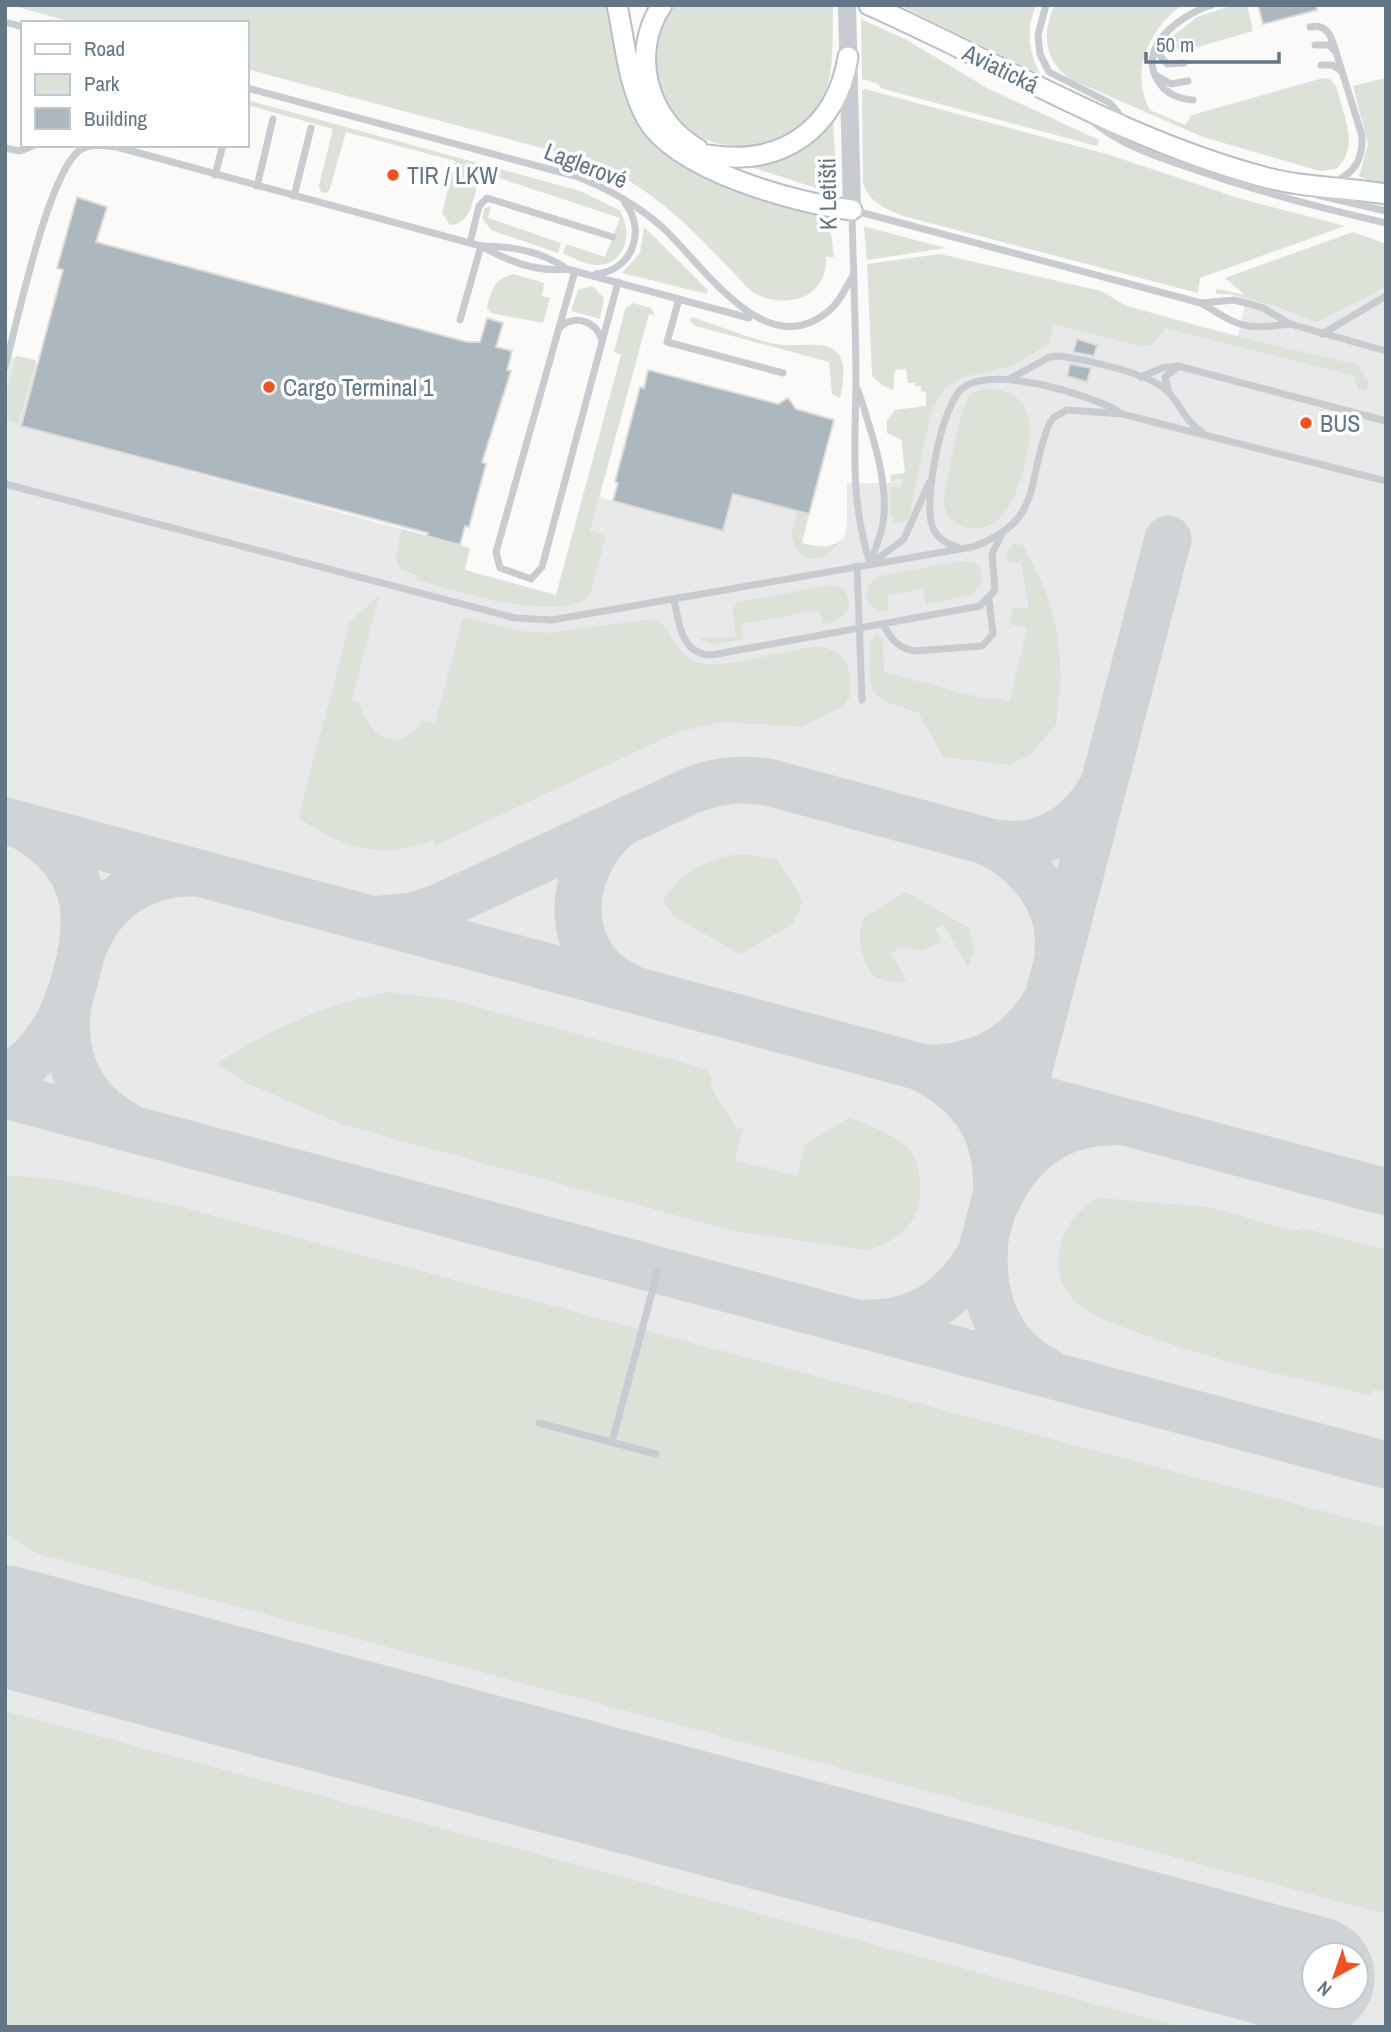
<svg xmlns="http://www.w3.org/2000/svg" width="1391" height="2032" font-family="'Archivo Narrow',sans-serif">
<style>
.built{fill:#e8e9e9;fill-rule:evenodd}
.green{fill:#dce2d8}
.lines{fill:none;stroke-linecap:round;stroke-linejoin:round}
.taxiway{stroke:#d0d4d6;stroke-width:47}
.runway{stroke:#d0d4d6;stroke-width:121}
.building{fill:#adb7be;stroke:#dcdcda;stroke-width:2}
.secondary-casing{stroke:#b9c0c5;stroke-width:23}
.service{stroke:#c8ccd0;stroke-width:7}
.tertiary{stroke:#c8ccd0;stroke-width:18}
.secondary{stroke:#fff;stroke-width:19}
.poi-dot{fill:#f5501d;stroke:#fff;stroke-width:2.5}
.labels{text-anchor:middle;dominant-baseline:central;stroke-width:7;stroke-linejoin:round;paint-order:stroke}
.street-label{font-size:24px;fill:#627686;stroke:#fff}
.poi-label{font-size:24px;fill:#627686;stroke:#fff;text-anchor:start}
</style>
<rect width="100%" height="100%" fill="#fafaf8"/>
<path class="built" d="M1386,269V2027H5V355L38,364L21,426L464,546L457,574L554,601L572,598L599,497L723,531L733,494L809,514L800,548L834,550L844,538L847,525V483H891V475L905,473L899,414L931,412L933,383L1030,323L1127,306L1238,336L1247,295ZM1314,1955H1356V1997H1314Z"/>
<g class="green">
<path d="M10,5H608L642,123L811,211L831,234L834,257H826C828,300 782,311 751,291C700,238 654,184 583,159L247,69V23H75Z"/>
<path d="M672,5H833C832,33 835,64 826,91C801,171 666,166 656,71C653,47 657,25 672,5Z"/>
<path d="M906,5H1036C1026,30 1028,50 1040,74L905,8Z"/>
<path d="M1055,5H1182C1149,29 1129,72 1150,110L1185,125L1192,115L1323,78L1330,79L1336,86C1343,114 1361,147 1336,169L1320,171L1203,137L1070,79C1044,60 1041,33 1055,5Z"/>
<polygon points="1233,5 1247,5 1253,31 1184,51 1171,47 1173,36 1197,17"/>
<polygon points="861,19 905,39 989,89 1099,140 1097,146 880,88 879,84 862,79"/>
<polygon points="1386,78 1386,183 1370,181 1359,176 1368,144 1353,86"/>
<path d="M865,89L1110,155L1241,199L1345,226L1200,278L1198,293L903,216C885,209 869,202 863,183L862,90Z"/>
<path d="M247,100L580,191L619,210C634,230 626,266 596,265C585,265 573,257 563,254L566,244L605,257L620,218L481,172C474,190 474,225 450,225L442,213L455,161L346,132L330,188L327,193L321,192L319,185L333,129L247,105Z"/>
<polygon points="833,120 836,174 827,188 816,188 754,168 800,150"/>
<polygon points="491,206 488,218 561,243 558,253 491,230 482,218 485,208"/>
<polygon points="644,227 708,290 707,294 622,273 640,253"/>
<polygon points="864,227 866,227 946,248 867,260"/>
<polygon points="1353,232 1386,244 1386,287 1317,322 1276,306 1229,294 1215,294 1217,289 1245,295 1225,278"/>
<polygon points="940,254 1101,291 1127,306 1206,329 1358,365 1369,382 1366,390 1358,389 1354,376 1166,328 1151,345 1140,346 1054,324 1049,344 1012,366 961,378 945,388 931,412 909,518 903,523 894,522 890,513 891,487 902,487 902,479 895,479 891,483 891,475 905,473 902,440 887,433 887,420 895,410 926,406 926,392 921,391 921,386 915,386 915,383 908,383 906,369 895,370 893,390 882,385 872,376 867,264"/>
<path d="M514,274L544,283L542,296L550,298L543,323L491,313L487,308C491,291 494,278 514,274Z"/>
<polygon points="592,286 604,298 600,319 571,311 578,290"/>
<path d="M633,303L651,308L655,315L649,314L590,531L606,536L590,596C559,625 454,589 416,580L417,575L400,569L395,558L402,529L470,548L465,570L556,595L621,355L614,352L625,309Z"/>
<path d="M691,317C717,325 743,336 770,343C807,352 857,324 840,398L832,394L829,362L696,326L690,322Z"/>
<polygon points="16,356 36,360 18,424 5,419 5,396"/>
<path d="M996,389C1038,397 1032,436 1024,467C1016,496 1003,536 964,527C954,524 945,515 944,504C943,493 961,409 967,400C974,389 985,388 996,389Z"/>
<path d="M797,511L809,514L802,543C819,548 831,549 844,538C829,556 814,569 795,548L791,534Z"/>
<path d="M1014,544L1023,545L1046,591L1058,634L1061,678L1056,725L1031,754L1010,765L943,757L918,712C865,697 871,696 869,642L878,635L883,640L884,672L989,700L991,697L1009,702L1027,629L1010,624L1012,608L1029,609L1021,563L1006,561L1008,551Z"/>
<path d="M960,561L975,563L981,571L982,582L972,595L926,604L923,589L887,595L888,611C877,612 870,607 866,597L869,584L880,576Z"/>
<path d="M832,585L845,589L850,605C844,617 836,623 823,624L819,610L741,624L743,639L713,645L699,638L736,637L732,611L737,602Z"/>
<path d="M379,596L352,700L360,703C368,737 400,757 422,720L435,723L463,617L518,631L548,633L653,619C673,627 674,652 694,661C723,674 790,645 824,647C848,654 853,674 850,697L843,706L801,727L721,722L678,732L436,845L433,840C379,861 345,848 298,818L350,622Z"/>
<path d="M744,854L777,859L803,901L793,924L740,954L675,917L663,902C676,873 715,855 744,854Z"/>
<path d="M906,892L969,928L975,949L968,967L943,924L935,929L942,942L922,950L900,948L891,953L906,981L899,983L875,977C861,959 856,940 863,918Z"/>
<path d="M389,992L451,1000L706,1069L713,1080L710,1085L737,1129L743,1128L735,1160L797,1176L805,1145L850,1117C870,1127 897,1134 911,1152C918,1161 919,1172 920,1183C923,1220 900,1244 864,1250L734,1231L424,1147L341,1124L247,1083L216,1064C264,1032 331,1001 389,992Z"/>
<polygon points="5,1175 62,1180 181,1207 1386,1528 1386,1914 36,1553 5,1533"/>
<path d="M1098,1198L1210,1207L1294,1231L1303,1228L1386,1250V1392L1374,1390L1369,1395C1293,1377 1215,1362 1142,1334C1122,1326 1100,1320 1083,1308C1064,1295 1055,1274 1059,1252C1063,1228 1077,1209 1098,1198Z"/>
<polygon points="5,1711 1181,2027 5,2027"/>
</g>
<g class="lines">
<g class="taxiway">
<polyline points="5,821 1386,1192"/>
<path d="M616,827C565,872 561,959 631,988"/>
<path d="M986,841C1028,861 1063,902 1058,951"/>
<path d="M382,919L413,916L435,909L690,791C716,780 740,778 768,782L986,841C1036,853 1075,833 1101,789"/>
<path d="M83,949C101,901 141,873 192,873"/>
<path d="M69,1001C59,1052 78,1098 124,1124"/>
<path d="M1044,1004C1016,1050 976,1069 922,1068C980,1098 1001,1139 996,1203C1018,1154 1056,1122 1112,1122"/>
<path d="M5,1079C45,1055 65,1018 76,975C93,913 87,866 29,830"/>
<polyline points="5,1095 1386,1465"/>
<path d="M985,1240C980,1293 995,1344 1045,1370"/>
<path d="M868,1323C919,1324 957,1296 981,1253L1168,539"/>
<path d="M5,1610C70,1649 147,1662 219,1681"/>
</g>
<polyline class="runway" points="5,1626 1314,1977"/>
</g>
<g class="building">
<polygon points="1258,5 1316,5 1317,10 1263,24"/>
<polygon points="77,197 107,207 96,242 467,342 480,342 487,318 503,323 496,347 512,351 507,370 511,371 482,462 486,464 469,527 465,526 460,545 427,536 428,533 21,426 63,270 57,268"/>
<polygon points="1077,339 1097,345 1094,356 1073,352"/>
<polygon points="1070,364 1091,368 1087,382 1067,376"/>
<polygon points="648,370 778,404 788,398 796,409 834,420 809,514 733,494 723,531 613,501 618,483 615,482 640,387 644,388"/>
</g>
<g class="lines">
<g class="secondary-casing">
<g id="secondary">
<path d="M617,5C625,42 628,86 647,119C676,170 795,203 852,210"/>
<path d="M662,5C629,54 648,121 698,149"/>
<path d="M869,5C1000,63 1125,140 1264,177C1304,188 1345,187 1386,194"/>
<path d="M709,155C782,167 836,129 848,57"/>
</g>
</g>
<g class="service">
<polyline points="1046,5 1038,35 1040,54 1049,72 1110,103 1123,119"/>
<polyline points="5,22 23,27"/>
<path d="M1310,27C1328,23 1332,38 1336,52"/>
<path d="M1315,45H1329L1336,52L1362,136C1363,159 1355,172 1335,182"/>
<polyline points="1159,46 1160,56 1167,64 1184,63"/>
<polyline points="1321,65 1332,65 1340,70"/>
<polyline points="1157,76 1171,84 1188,81"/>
<path d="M247,88L575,176C607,188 636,204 662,227C703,264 768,370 833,307C842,298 846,286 853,276"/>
<path d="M1193,100C1180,99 1168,95 1160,84C1133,48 1182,14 1212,5"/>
<path d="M1091,120C1120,145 1157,157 1193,169C1256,191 1320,208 1386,223"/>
<polyline points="5,148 20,151 35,145"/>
<polyline points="215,175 223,145"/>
<polyline points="257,186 273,119"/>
<polyline points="1317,195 1386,211"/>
<polyline points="294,196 311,128"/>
<polyline points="470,243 479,206 487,198 613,237"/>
<path d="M482,246C511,246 543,252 567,269L749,318"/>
<polyline points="575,271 496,552 500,568 531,579 542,567 618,282"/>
<path d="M596,274C632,271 647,231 625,203"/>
<polyline points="679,299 667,342 783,373"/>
<polyline points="1201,303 1234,300 1246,303 1263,308 1290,324 1386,351"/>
<polyline points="460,320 481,246"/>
<path d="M560,327C575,314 597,321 602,341"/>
<polyline points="1322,334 1386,296"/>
<path d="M5,367C17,324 48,172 80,150C91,143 105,146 117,147L481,246C506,260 539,273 567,269"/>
<polyline points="1141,377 1162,368 1178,366 1386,421"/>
<path d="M1011,378L1050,357L1060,356C1086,360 1149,373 1167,391C1181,404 1185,422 1202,432"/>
<polyline points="1168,389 1165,377 1178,367"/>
<path d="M858,390C870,428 890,483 883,523C881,536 874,551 870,564"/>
<path d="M5,484L515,618L552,620L972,547C1045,521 1025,483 1049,424L1054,417L1067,410L1122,414L1386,481"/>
<path d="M957,547C947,544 937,538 933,528C922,504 942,401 964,387C997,366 1087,394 1118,411"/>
<polyline points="873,562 904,539 929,483"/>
<path d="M870,564C850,497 855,451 856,383C856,325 853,268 852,210L1201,303C1240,327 1244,330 1290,324"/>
<polyline points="857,566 862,700"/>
<path d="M674,600C679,623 681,654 711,655L980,606L995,590L992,554L1001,536"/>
<path d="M883,624C891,639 897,648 915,651L982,646L993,634L989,600"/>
<polyline points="539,1423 656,1454"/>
<polyline points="612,1442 658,1270"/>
</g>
<polyline class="tertiary" points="847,5 852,210"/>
<use href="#secondary" class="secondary"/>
</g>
<g class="poi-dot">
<circle cx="393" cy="175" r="7"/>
<circle cx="269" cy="387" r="7"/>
<circle cx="1306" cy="423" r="7"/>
</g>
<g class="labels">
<g class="street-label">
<text transform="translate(1001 68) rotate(26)">Aviatická</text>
<text transform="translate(586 165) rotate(21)">Laglerové</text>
<text transform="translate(827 194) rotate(-91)">K Letišti</text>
</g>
<g class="poi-label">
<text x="407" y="175">TIR / LKW</text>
<text x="283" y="387">Cargo Terminal 1</text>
<text x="1320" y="423">BUS</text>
</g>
</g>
<rect width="1391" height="2032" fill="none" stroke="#627686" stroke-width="14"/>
<rect x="21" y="21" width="228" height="126" fill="#ffffff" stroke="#c0c8cf" stroke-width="2"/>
<rect x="35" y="44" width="35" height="10" fill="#ffffff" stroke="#c0c8cf" stroke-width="2"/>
<text x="84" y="56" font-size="21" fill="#627686">Road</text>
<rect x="35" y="74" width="35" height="21" fill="#dce2d8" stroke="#c0c8cf" stroke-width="2"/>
<text x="84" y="91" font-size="21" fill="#627686">Park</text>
<rect x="35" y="108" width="35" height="21" fill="#adb7be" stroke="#c0c8cf" stroke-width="2"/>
<text x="84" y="126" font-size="21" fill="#627686">Building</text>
<g transform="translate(1335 1976) rotate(220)"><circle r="33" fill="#ffffff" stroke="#c0c8cf" stroke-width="2"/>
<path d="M0-5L12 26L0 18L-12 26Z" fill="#f5501d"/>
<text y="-10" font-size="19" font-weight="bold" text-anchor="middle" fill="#627686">N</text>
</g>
<path d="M1146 52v10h133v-10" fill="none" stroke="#627686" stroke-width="3.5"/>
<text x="1156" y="52" font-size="21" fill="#627686" stroke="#ffffff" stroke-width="5" paint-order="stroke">50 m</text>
</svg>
